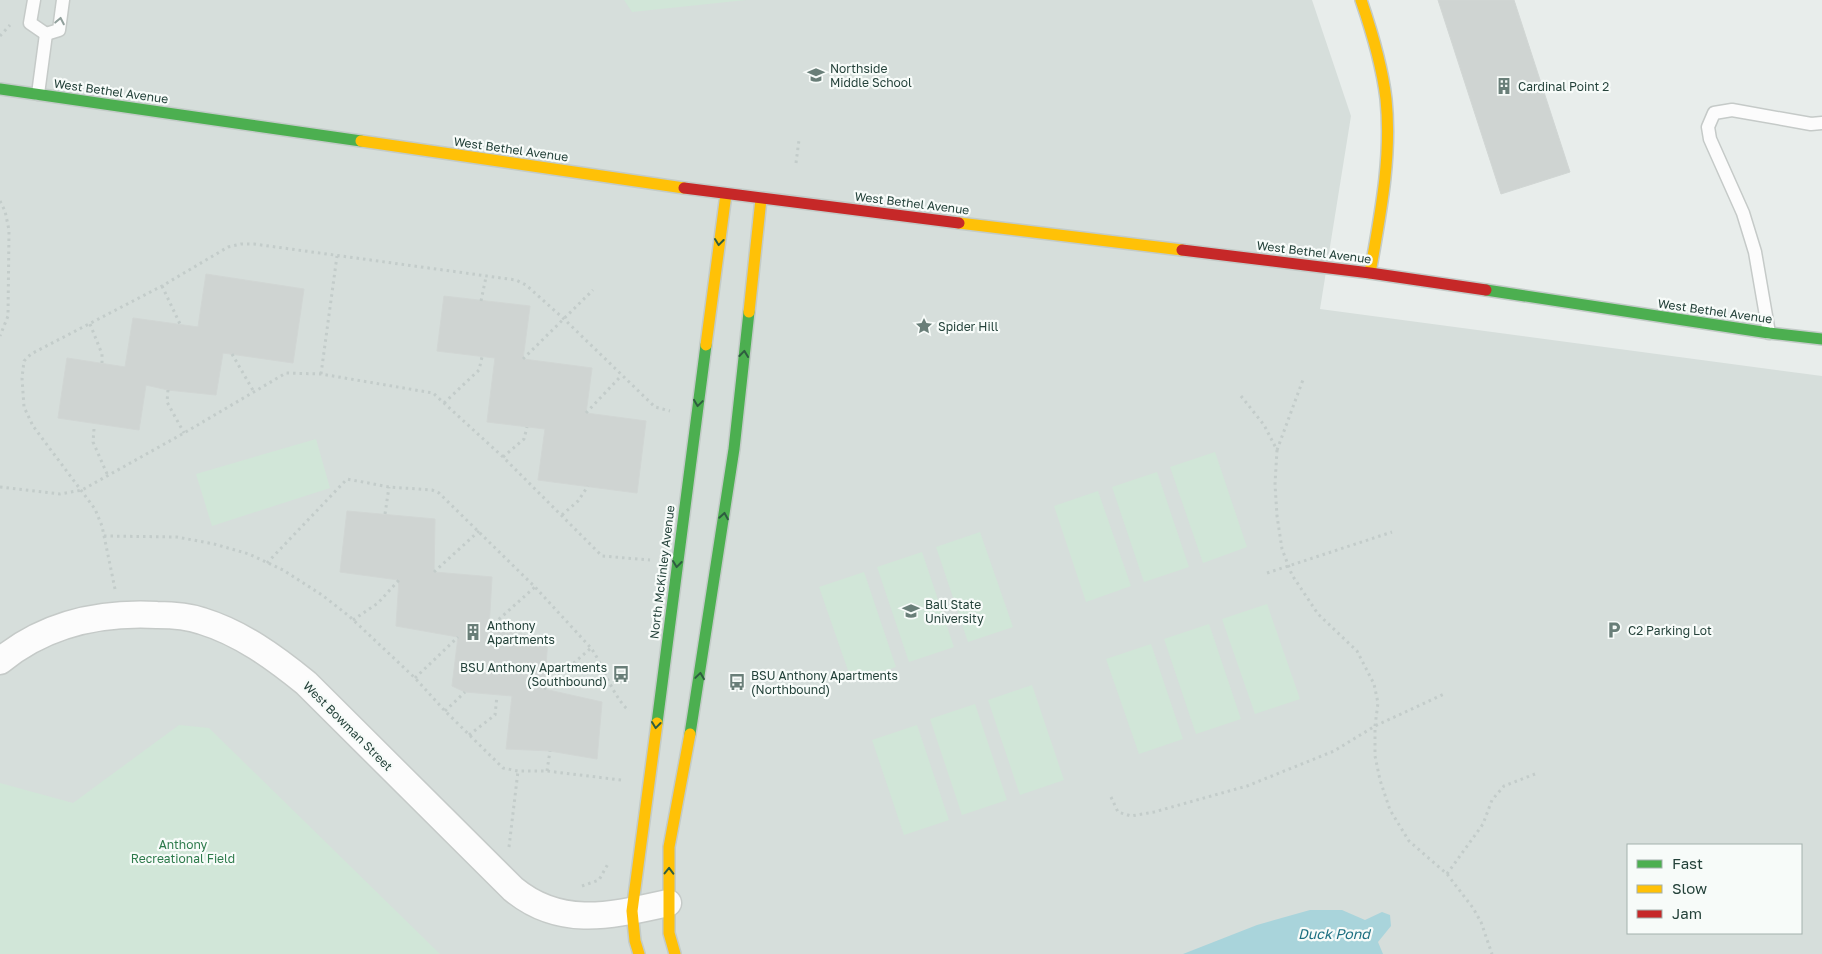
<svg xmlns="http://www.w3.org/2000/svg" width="1822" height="954" font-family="'Golos Text',sans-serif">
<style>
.built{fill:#d6dedb;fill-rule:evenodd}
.green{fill:#d1e6d8}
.water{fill:#a9d4db}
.building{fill:#cfd4d2;stroke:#d1d6d4}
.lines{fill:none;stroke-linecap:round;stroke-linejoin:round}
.lane-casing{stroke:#c5cac8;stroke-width:15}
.street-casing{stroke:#c5cac8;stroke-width:29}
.fast-casing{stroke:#c3cbc8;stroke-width:14}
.slow-casing{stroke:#c3cbc8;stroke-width:14}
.jam-casing{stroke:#c3cbc8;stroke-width:14}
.path{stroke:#c3ccca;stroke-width:3;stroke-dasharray:2.5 4;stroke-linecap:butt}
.lane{stroke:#fcfcfc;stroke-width:12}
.street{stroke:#fcfcfc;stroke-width:26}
.fast{stroke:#4caf50;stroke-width:11}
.slow{stroke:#ffc107;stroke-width:11}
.jam{stroke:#c62828;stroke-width:11}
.oneway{stroke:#909f9b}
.oneway2{stroke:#2e5d40}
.labels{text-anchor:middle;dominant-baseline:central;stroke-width:4.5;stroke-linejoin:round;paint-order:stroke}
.poi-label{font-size:12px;fill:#24423a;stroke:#f7fbf9;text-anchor:start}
.street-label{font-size:12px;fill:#24423a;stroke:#f7fbf9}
.park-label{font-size:12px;fill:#2d7a4b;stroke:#f7fbf9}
.water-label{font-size:14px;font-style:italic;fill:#1c6f80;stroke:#f7fbf9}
</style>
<rect width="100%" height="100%" fill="#e8edeb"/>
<path class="built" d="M0,0H1312L1351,116L1320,309L1822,376V954H0ZM1628,845H1801V933H1628Z"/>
<g class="green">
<polygon points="624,0 746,0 632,12"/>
<polygon points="316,439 330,488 212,526 196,474"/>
<polygon points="1215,452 1247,547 1203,563 1170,467"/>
<polygon points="1157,472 1189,567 1144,582 1112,487"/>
<polygon points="1098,491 1131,586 1086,602 1054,506"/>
<polygon points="980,532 1013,627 968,642 936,547"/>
<polygon points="922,552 954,647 909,662 877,567"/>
<polygon points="864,572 896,667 852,682 819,587"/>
<polygon points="1267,604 1300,699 1255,714 1222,619"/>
<polygon points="1209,624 1241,719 1196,734 1164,639"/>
<polygon points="1151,644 1183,739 1139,754 1106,659"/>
<polygon points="1032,685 1064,780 1020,795 988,700"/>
<polygon points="975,704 1007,800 962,815 930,719"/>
<polygon points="179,725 209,728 440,954 0,954 0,783 73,803"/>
<polygon points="917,725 949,820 904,835 872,740"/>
</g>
<polygon class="water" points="1310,910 1342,910 1365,920 1382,912 1390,915 1391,926 1378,942 1383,954 1183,954 1257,925"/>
<g class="building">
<polygon points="1438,0 1514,0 1570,172 1501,194"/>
<polygon points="206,274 304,289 293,363 223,353 216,395 168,390 146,385 139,430 58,418 67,358 125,367 133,318 198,327"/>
<polygon points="444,296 530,306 523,359 592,368 586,413 646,421 637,493 538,480 545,429 487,422 495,358 437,351"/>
<polygon points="347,511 435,519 434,572 492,577 489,628 548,639 544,689 602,702 597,759 550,751 506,749 512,696 465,692 452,686 458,637 396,626 399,580 340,572"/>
</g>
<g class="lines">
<g class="lane-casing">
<g id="lane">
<polyline points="34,0 30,23 46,34"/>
<polyline points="46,34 59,30 63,0"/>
<polyline points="38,94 46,34"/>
<polyline points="1769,333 1755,252 1743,213 1710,139 1708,127 1714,113 1732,110 1811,124 1822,123"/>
</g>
</g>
<g class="street-casing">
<path id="street" d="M0,661C45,624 100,612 157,615C171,615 188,616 202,621C241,633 274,657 306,683L513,889C561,929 613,915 668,903"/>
</g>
<g class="fast-casing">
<g id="fast">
<polyline points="0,89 361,141"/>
<polyline points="1486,290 1769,333 1822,339"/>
<polyline points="657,723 706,345"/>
<polyline points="690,734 734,449 749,312"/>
</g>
</g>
<g class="slow-casing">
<g id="slow">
<path d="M1361,0C1372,32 1382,65 1386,99C1392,157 1380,216 1370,273"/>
<polyline points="361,141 684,188"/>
<polyline points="959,223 1182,250"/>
<polyline points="749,312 761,199"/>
<polyline points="706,345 726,194"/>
<polyline points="639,954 635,941 632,911 657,723"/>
<polyline points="675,954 669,933 669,847 690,734"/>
</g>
</g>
<g class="jam-casing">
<g id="jam">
<polyline points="684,188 959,223"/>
<polyline points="1182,250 1370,273 1486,290"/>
</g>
</g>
<g class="path">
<polyline points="0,36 10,25"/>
<polyline points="796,163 799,140"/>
<polyline points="0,201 5,211 9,230 8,316 0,336"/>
<polyline points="162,286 180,324"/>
<polyline points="481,301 486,277"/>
<polyline points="90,324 102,354 102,363"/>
<polyline points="232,354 254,392"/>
<polyline points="523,359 593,290"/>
<polyline points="321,374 337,256"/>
<polyline points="168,390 167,402 184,433"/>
<polyline points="1241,396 1264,425 1277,450 1275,484 1277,516 1282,549 1292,575 1318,614 1357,651 1374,684 1378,703 1375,726 1375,756 1380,780 1390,810 1409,841 1447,874 1473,908 1481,922 1492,954"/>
<polyline points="444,403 479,370 482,357"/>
<polyline points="586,413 621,376"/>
<polyline points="94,429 93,442 108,476"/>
<polyline points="1277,450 1304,377"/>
<polyline points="503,457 524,439 527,427"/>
<polyline points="0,487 60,494 82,490 184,433 286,373 321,374 433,393 503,457 602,556 650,560"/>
<polyline points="385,514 389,487"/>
<polyline points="562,515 578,501 588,486"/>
<polyline points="104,536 177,537 214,544 249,554 283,570 322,595 349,616 415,678 445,711 503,768 518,771 547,771 621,780"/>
<path d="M267,563L347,479L389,487L432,490L439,493L535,587L591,648C605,668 611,694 629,711"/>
<polyline points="434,572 479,531"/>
<polyline points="1267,573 1392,532"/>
<polyline points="115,589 102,526 95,509 33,426 24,407 22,378 24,361 31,354 162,286 228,247 241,244 254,244 516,280 526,285 564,319 655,407 670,411"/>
<polyline points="353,620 378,603 399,580"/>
<polyline points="489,628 535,587"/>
<polyline points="415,678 458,637"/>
<polyline points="544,689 591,648"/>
<polyline points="445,711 465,692"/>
<polyline points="469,735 495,715 497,696"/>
<polyline points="547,771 550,751"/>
<polyline points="1111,797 1118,812 1131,816 1154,812 1247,786 1334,751 1375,726 1444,694"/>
<polyline points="509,847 518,771"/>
<polyline points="1447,874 1483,824 1492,800 1504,786 1535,774"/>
<polyline points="582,886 599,880 609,862"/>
</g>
<use href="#lane" class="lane"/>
<use href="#street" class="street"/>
<use href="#fast" class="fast"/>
<use href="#slow" class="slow"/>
<use href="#jam" class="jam"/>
</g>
<defs><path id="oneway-chevron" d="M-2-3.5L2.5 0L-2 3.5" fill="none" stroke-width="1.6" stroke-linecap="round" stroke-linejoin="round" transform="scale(1.25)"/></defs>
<use class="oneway" href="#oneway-chevron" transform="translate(60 21) rotate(-79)"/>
<g class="oneway2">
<use href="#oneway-chevron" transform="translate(719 242) rotate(97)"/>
<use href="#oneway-chevron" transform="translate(744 354) rotate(-84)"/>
<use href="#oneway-chevron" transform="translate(698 403) rotate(98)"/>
<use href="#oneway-chevron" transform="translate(724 516) rotate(-81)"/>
<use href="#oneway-chevron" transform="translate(677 564) rotate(97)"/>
<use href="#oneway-chevron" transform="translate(700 676) rotate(-82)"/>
<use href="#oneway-chevron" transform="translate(656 725) rotate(97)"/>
<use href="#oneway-chevron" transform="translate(669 871) rotate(-89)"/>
</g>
<defs>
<g id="school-bare" transform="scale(1.35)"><path d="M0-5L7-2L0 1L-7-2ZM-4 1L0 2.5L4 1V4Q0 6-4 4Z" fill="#697e78" stroke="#f7fbf9" stroke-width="2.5" paint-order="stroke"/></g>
<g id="building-bare" transform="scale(1.35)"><path d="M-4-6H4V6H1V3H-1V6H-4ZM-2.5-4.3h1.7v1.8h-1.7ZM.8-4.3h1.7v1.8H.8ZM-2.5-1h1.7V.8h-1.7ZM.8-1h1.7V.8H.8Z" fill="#697e78" stroke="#f7fbf9" stroke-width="2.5" paint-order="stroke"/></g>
<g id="sight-bare" transform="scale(1.35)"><path d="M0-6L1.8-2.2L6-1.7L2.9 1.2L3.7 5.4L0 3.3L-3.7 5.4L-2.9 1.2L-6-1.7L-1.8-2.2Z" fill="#697e78" stroke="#f7fbf9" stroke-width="2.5" paint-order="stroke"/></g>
<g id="university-bare" transform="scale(1.35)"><path d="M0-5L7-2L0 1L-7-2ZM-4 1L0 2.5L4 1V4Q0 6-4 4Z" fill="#697e78" stroke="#f7fbf9" stroke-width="2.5" paint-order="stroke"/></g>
<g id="parking-bare" transform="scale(1.35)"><path d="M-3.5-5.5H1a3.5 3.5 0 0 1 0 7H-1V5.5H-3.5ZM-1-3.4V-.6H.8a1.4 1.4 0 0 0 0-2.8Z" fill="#697e78" stroke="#f7fbf9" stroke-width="2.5" paint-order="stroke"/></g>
<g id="bus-bare" transform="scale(1.35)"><path d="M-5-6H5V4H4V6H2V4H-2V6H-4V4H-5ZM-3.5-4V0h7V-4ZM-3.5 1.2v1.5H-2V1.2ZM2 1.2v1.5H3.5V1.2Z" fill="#697e78" stroke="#f7fbf9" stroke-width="2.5" paint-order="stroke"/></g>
</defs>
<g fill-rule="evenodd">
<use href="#school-bare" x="816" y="75"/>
<use href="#building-bare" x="1504" y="86"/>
<use href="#sight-bare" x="924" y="326"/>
<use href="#university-bare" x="911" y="611"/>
<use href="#parking-bare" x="1614" y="630"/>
<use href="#building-bare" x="473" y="632"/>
<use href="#bus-bare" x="621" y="674"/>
<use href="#bus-bare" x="737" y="682"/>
</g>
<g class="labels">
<g class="poi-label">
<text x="830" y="68">Northside<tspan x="830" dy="14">Middle School</tspan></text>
<text x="1518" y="86">Cardinal Point 2</text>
<text x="938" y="326">Spider Hill</text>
<text x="925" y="604">Ball State<tspan x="925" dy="14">University</tspan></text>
<text x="487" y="625">Anthony<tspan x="487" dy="14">Apartments</tspan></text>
<text x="1628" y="630">C2 Parking Lot</text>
<text x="607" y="667" text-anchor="end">BSU Anthony Apartments<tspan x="607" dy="14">(Southbound)</tspan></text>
<text x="751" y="675">BSU Anthony Apartments<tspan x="751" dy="14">(Northbound)</tspan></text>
</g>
<g class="street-label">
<text transform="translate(111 91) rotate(8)">West Bethel Avenue</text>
<text transform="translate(511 149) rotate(8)">West Bethel Avenue</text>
<text transform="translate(912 203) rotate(7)">West Bethel Avenue</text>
<text transform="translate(1314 252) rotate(7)">West Bethel Avenue</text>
<text transform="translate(1715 311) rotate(8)">West Bethel Avenue</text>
<text transform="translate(662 572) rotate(-83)">North McKinley Avenue</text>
<text transform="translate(348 726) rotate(45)">West Bowman Street</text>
</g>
<g class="park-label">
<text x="183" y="844">Anthony<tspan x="183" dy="14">Recreational Field</tspan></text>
</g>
<g class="water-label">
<text x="1334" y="933">Duck Pond</text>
</g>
</g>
<rect x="1627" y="844" width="175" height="90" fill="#f7fbf9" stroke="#a3b1ad"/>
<rect x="1637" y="860" width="25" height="8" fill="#4caf50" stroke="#a3b1ad"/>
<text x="1672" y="869" font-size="15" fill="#24423a">Fast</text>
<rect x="1637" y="885" width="25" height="8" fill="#ffc107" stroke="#a3b1ad"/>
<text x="1672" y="894" font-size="15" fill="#24423a">Slow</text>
<rect x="1637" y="910" width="25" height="8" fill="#c62828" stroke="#a3b1ad"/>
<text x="1672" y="919" font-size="15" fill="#24423a">Jam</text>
</svg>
